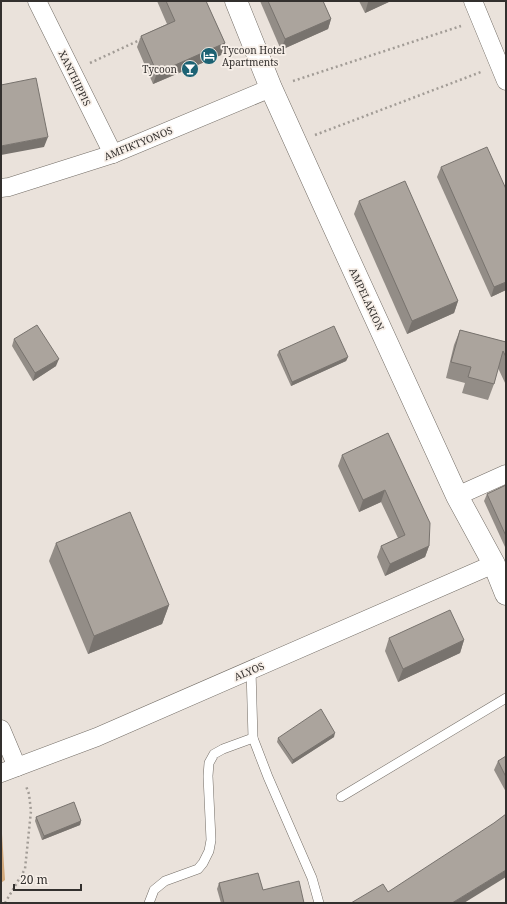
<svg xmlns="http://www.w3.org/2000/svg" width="507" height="904" font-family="'Noto Serif',serif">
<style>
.green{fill:#d4aa7d}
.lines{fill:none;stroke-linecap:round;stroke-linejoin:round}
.lane-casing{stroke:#736d66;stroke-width:10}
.street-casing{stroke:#736d66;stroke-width:19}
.secondary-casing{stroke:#736d66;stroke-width:23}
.path{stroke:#a29c96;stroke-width:2.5;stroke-dasharray:2 3;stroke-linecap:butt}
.lane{stroke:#fff;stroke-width:9}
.street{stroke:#fff;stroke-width:18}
.secondary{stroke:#fff;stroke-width:22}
.wall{fill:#938d87}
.shaded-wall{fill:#78736e}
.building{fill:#aba49d;stroke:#78736e}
.labels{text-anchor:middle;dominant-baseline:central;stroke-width:3.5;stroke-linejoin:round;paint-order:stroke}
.poi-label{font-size:10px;fill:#33302e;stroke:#f7efe8;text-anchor:start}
.street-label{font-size:10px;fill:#33302e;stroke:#f7efe8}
</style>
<rect width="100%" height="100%" fill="#eae2db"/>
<polygon class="green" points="1,819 5,880 1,883"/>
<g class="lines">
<g class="lane-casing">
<g id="lane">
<polyline points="251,670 253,738 268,777 312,878 319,903"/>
<polyline points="341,797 506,698"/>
<polyline points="149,903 154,890 165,881 198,869 203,863 209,851 211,840 208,776 209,763 214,754 223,749 253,738"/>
</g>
</g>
<g class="street-casing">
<g id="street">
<polyline points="37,1 113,154"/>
<polyline points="473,1 506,81"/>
<polyline points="1,188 9,187 113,154 271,88"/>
<polyline points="457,496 506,474"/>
<polyline points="1,729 17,767"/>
<polyline points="1,773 97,737 494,564"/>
</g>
</g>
<g class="secondary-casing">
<polyline id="secondary" points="236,1 271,88 328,214 457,496 494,564 506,594"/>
</g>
<g class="path">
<polyline points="90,63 142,39"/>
<polyline points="293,81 461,26"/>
<polyline points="315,135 481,72"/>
<polyline points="5,903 25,869 31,811 29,794 26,786"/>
</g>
<use href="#lane" class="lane"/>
<use href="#street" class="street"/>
<use href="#secondary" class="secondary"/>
</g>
<g class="wall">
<polygon points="157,1 206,1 225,43 221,55 153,84 137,47 141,36 167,24"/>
<polygon points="260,1 323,1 331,19 328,29 281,50"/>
<polygon points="359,1 391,1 365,13"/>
<polygon points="441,167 506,290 491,297 437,177"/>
<polygon points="359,201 458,301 454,313 407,334 354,214"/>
<polygon points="460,330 506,342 506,385 498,368 494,384 488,400 462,393 465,383 446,378 454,345"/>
<polygon points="14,339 56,366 33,381 12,346"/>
<polygon points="279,351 348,357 346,361 291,386 277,355"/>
<polygon points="388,433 429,546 425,557 385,576 377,557 381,546 398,538 381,502 359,512 338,466 342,455"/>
<polygon points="506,485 506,547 505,547 484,501 487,494"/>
<polygon points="56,543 169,605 162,624 88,654 49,561"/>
<polygon points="389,638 464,640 460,653 398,682 385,651"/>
<polygon points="334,737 292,764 277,742 278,738"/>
<polygon points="506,756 506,792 494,770 498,761"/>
<polygon points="36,817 81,821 80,825 42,840 35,821"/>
<polygon points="219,883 263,890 304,903 221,903 217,889"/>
</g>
<g class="shaded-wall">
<polygon points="371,1 391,1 365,13 368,2"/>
<polygon points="331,19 328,29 281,50 285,39"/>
<polygon points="225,43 221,55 153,84 157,73"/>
<polygon points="48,137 44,147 1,155 1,146"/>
<polygon points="506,282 506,290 491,297 494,287"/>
<polygon points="458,301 454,313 407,334 412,321"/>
<polygon points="348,357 346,361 291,386 292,382"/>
<polygon points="59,359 56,366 33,381 35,373"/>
<polygon points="385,490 381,502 359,512 363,500"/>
<polygon points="429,546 425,557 385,576 390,564"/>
<polygon points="169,605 162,624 88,654 94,636"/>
<polygon points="464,640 460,653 398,682 403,669"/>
<polygon points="335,733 334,737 292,764 293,760"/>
<polygon points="81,821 80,825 42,840 44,836"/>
<polygon points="506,870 506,877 464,903 452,903"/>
</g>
<g class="building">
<polygon points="166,1 206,1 225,43 157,73 141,36 175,21"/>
<polygon points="268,1 323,1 331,19 285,39"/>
<polygon points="36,78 48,137 1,146 1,85"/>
<polygon points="487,147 506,189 506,282 494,287 441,167"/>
<polygon points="405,181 458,301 412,321 359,201"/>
<polygon points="37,325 59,359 35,373 14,339"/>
<polygon points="334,326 348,357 292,382 279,351"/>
<polygon points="460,330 506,342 506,357 503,351 494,384 468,377 471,367 451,362"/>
<polygon points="388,433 430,523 429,546 390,564 381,546 405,535 385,490 363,500 342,455"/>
<polygon points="506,485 506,536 487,494"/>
<polygon points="130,512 169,605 94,636 56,543"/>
<polygon points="450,610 464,640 403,669 389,638"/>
<polygon points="321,709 335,733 293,760 278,738"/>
<polygon points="506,756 506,777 498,761"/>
<polygon points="74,802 81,821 44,836 36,817"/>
<polygon points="506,814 506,870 452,903 351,903 383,884 388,892 494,823"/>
<polygon points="258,873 263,890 299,881 304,903 224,903 219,883"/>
</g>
<defs>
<g id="hotel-disc" transform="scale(0.9)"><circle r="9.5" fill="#1c6273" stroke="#f7efe8"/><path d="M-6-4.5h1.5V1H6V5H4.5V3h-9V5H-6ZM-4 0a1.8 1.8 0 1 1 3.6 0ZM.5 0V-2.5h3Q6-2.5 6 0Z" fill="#fff"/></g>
<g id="bar-disc" transform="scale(0.9)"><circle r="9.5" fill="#1c6273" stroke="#f7efe8"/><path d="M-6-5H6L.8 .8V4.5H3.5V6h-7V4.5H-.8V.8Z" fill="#fff"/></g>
</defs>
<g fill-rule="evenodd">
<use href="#hotel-disc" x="209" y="56"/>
<use href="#bar-disc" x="190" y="69"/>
</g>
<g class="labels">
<g class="poi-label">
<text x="222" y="50">Tycoon Hotel<tspan x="222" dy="12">Apartments</tspan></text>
<text x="177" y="69" text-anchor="end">Tycoon</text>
</g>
<g class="street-label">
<text transform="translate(75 78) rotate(64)">XANTHIPPIS</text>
<text transform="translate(138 143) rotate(-22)">AMFIKTYONOS</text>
<text transform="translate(367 299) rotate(65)">AMPELAKION</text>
<text transform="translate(249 671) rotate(-23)">ALYOS</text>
</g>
</g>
<rect width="507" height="904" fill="none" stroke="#33302e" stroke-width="4"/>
<path d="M14 884v6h67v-6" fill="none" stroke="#33302e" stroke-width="2"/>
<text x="20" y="884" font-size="12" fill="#33302e" stroke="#f7efe8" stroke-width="3" paint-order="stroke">20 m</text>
</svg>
